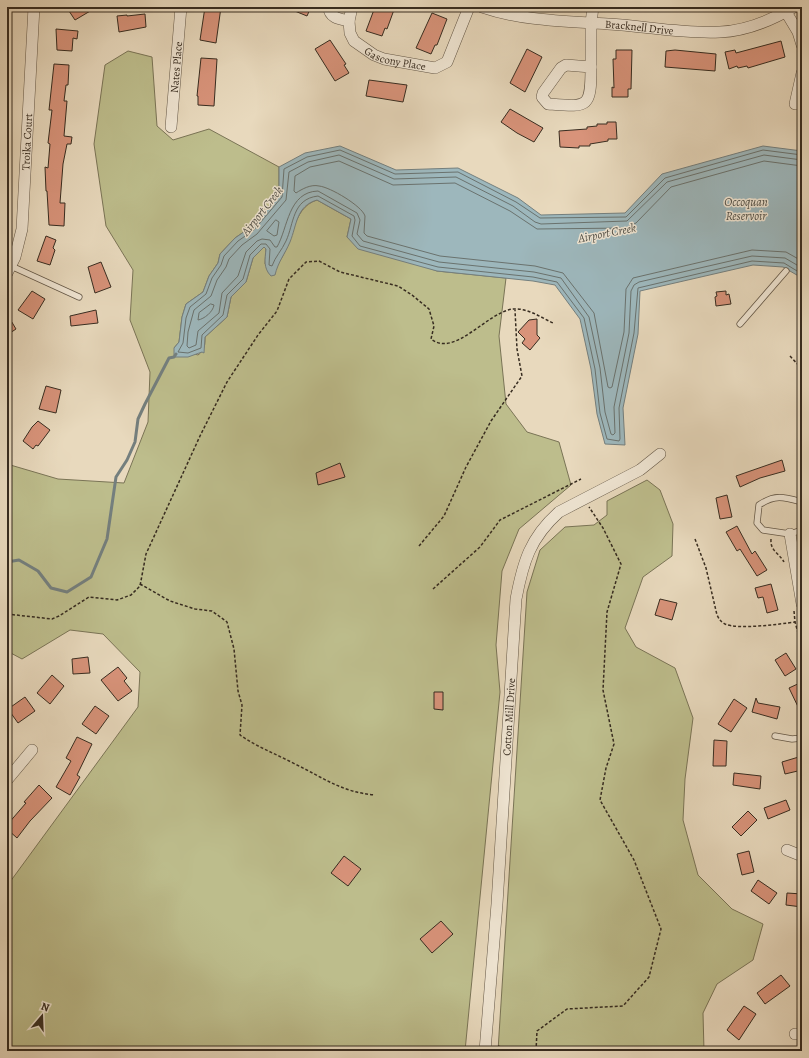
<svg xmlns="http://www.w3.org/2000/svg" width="809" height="1058" font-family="Alegreya,serif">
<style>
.green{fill:#bdbd8c;stroke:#7a7456}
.water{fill:#9db7bc;stroke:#747f7e}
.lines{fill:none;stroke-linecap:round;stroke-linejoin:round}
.shore{stroke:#6a726e;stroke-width:1}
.stream{stroke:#747f7e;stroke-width:3}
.building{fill:#d8937a;stroke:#372c20}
.service-casing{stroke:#635747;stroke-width:7}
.minor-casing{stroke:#635747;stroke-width:12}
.path{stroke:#372c20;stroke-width:1.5;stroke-dasharray:3 2;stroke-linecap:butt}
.service{stroke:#f0e6d4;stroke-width:5.5}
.minor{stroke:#f0e6d4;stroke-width:11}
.labels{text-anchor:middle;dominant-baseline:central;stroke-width:3;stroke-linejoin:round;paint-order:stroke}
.street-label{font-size:11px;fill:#372c20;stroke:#f0e6d4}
.water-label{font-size:12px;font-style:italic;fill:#504f47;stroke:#f0e6d4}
</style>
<rect width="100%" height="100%" fill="#e8d9bd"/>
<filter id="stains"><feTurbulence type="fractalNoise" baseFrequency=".005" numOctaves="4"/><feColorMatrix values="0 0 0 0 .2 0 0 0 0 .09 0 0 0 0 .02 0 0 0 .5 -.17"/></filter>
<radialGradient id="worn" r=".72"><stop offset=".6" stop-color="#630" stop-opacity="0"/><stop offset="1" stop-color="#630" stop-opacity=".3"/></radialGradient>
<g class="green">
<path d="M128,51L152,57L157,126L173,140L209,129L279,167V195L251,227L235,238L220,254L218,263L209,276L203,292L186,304L182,317L179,342L174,348L198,355C205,350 205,345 205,337L227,317L231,297L246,282L253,258L264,247L266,249L265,264L278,263C294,244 291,208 317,200L351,219L347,237L437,271L506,278L499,336L506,404L527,432L559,442L571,485L519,529L502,571L496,645L500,692L465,1051H7V886L138,707L140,672L103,634L70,630L22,659L7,651V464L58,479L124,483L148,422L150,372L130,320L133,270L106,226L94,144L105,65Z"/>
<polygon points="647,480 660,490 673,524 672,556 643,577 625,628 636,647 675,668 693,718 685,779 683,820 698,875 732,909 763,924 753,960 717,984 703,1013 704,1051 498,1051 527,592 540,550 565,527 594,525 607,515 607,501"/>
</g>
<path class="water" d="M340,146L396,170L458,168L518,198L541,215L625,213L662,174L763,146L802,151V278L783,267L753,265L640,291L638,334L623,408L625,445L605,444L597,414L591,369L580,319L555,285L533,281L437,271L358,249L347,237L351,219L317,200C296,206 297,225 290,242C285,254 278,262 275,275L271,276C263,268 265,259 266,249L264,247L253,258L246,282L231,297L227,317L205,337L204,353L202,352L188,357H174V348L179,342L182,317L186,304L203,292L209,276L218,263L220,254L235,238L251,227L279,195V167L305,153Z"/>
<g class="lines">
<g class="shore">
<path d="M802,155L763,150L665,178L626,217L540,218L516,202L458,172L395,174L340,150L307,157L284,169L282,197L254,230L238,241L224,256L221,265L212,278L206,294L190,307L186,318L183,343L178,352L188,353L201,348L202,335L223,315L227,295L243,279L250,255L261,244H266L270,249L269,265L272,266C275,257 282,250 286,241C294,224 292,199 318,196L354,216L355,220L352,236L360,246L438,267L533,277L557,282L584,318L595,369L600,413L607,439L619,441L620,439L619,408L634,333L638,288L752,261L784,263L802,274"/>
<path d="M802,160L764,155L667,182L627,221L541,224L535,222L513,206L456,177L394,179L339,155L308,162L289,172L286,200L257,234L242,245L229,259L226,267L217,280L211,296L194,310L188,332L187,346L189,348L196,345L198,331L219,313L222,293L238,276L246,252L257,241L262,239L270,240L275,247H277C288,228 288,192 318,191L357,213L360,220L357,234L363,241L439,262L534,272L561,278L589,317L600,368L605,412L611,434L613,435L615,433L614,407L629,333L631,291L634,285L639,282L752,256L785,258L802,268"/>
<path d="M802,166L764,161L671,187L636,223L626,228L537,229L510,211L455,183L393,185L339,161L310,167L295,176L294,191L296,193C302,189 311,184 319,186C330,187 362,206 365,216L364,233L367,236L440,256L535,266L563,273L594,313L608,387L610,388L612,387L624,332L626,289L633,278L752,250L786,252L802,261"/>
<polygon points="276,220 279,222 277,235 274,236 267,231"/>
<path d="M211,304L214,305C213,312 204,319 198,320L199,313Z"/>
</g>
<polyline class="stream" points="7,562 19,560 38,571 51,588 67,592 91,577 107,539 116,477 127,460 135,442 138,419 145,404 169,358 174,357 176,354"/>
</g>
<g class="building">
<polygon points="77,7 97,7 75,20 69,11"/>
<polygon points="205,7 221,7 216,43 200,40"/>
<polygon points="285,7 311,7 307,16"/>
<polygon points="375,7 395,7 387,29 385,28 382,36 366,31"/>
<polygon points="432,13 447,19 437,45 435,45 431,54 416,48"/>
<polygon points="145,14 146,27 119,32 117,16 127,15 127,16"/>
<polygon points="56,29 78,31 77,39 73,38 72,51 57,50"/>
<polygon points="330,40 346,64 344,65 349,73 335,81 315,49"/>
<polygon points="781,41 785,57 748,68 747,66 738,68 737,66 729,69 725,52 735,50 736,53"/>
<polygon points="527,49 542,57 525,92 510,83"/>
<polygon points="616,50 632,50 631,89 628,89 628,97 612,97 612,87 614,88 613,59 616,59"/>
<polygon points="675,50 716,54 715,71 665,67 666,51"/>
<polygon points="201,58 217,59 214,106 198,105 198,96 197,96"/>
<polygon points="54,64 69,65 68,85 66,85 64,101 67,101 64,136 72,137 71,144 67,144 63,164 60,203 65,203 64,226 49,225 47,191 46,191 45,167 48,168 50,144 48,143 52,110 49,110"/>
<polygon points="369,80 407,85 403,102 366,96"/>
<polygon points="510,109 543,128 534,142 517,133 501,122"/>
<polygon points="607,122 616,122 617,139 608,139 608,141 590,144 590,146 579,146 579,148 560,147 559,131 587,129 587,127 597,126 597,124 607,124"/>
<polygon points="46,236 56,240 53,248 55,250 50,265 37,261"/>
<polygon points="101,262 111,287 95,293 88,267"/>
<polygon points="32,291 45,299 33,319 18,310"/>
<polygon points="726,291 726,295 729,294 731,304 716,306 715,297 717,296 716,292"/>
<polygon points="96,310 98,323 71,326 70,316"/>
<polygon points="7,314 16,329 7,335"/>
<polygon points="537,319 537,335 540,338 530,350 522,343 525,339 518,332 529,320"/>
<polygon points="46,386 61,390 56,413 39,409"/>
<polygon points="38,421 50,430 38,446 36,445 33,449 23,441 32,427"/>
<polygon points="782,460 785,471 760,478 740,487 736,476"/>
<polygon points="340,463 345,477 318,485 316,473"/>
<polygon points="727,495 732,517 720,519 716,498"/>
<polygon points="737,526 752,554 755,551 767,570 757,576 740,549 737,551 726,532"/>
<polygon points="771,584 778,610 767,613 763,597 758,598 755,588"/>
<polygon points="660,599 677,603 672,620 655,615"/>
<polygon points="786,653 796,669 785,676 775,660"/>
<polygon points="88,657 90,673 73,674 72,659"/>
<polygon points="118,667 127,678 124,681 132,691 118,701 101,680"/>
<polygon points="52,675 64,686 50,704 37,693"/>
<polygon points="802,682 802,715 789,688"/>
<polygon points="434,692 443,692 443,710 434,709"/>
<polygon points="25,697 35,711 18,723 8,709"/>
<polygon points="756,698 758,703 780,707 777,719 752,712"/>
<polygon points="734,699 747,708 731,732 718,724"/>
<polygon points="95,706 109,716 96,734 82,724"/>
<polygon points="77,737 92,744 77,775 80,777 70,795 56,787 71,761 66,758"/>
<polygon points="714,740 727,741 726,766 713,766"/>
<polygon points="802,756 802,770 785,774 782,762"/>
<polygon points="734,773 761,776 760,789 733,785"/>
<polygon points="39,785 52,798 30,821 17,838 7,829 7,825 26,803 24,802"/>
<polygon points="786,800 790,810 768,819 764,808"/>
<polygon points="748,811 757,820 741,836 732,827"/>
<polygon points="749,851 754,872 742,875 737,854"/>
<polygon points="344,856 361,869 348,886 331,873"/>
<polygon points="758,880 777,893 769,904 751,891"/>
<polygon points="787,893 802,894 802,907 786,905"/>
<polygon points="441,921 453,934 432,953 420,939"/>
<polygon points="781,975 790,986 765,1004 757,993"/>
<polygon points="744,1006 756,1014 739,1040 727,1030"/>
</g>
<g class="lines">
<g class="service-casing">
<g id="service">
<polyline points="11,266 79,297"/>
<polyline points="740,324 786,271"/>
<path d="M802,502C784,497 775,494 759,505L757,523L763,530L790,534L802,530"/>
<polyline points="775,736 792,739 802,738"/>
</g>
</g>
<g class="minor-casing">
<g id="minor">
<path d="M329,7C329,18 340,19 349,21L352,7"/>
<path id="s1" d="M482,7C523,21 565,21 608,24C645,26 682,34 720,32C745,31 772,20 794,7"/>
<polyline points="786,12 798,32 802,45"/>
<path id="s2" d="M349,21L350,33L354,41L374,55L384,59L435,68L447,62L469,7"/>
<path d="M566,65L591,67C591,109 588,107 548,104L542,97L543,93L561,68Z"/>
<polyline points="591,67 591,23 593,7"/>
<polyline points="795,104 802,73"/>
<path id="s3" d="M171,127L181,7"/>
<path id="s4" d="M7,273L15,257L22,229L34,7"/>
<polyline points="790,534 802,604"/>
<polyline points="7,780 32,750"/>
<polyline points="787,850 802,856"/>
<polyline points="795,1034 802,1034"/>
<path id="s5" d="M485,1051L497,904L516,599C523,562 530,538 559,512L640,470L660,454"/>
</g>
</g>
<g class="path">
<polyline points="558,7 579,8"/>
<polyline points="790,356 802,369"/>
<path d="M695,539L706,568L717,615C719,619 721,622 725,624C738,630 780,624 795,622"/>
<path d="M771,539C770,551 779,553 784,562"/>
<polyline points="419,546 444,516 466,467 491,421 522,376 517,349 515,310"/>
<path d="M140,584L170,601L195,609L212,611L227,622L234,649L238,691L242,705L240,735C257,747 276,754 295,764C324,778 341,792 375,795"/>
<polyline points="433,589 480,547 500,520 581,479"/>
<polyline points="794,611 795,622 802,647"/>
<path d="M7,614L52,619L59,616L89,597L117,600L131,595L140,586L146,554L200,436L227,382L258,335L277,311L289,279L306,262L319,261L340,272L398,286L412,295L429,309L434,326L431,339C455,358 487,312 513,309C528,308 540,317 553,323"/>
<polyline points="498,1046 514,1051"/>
<polyline points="536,1051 537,1031 567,1009 623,1006 649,977 661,929 634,860 600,800 606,768 614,744 603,690 607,612 621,564 603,528 589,507"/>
</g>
<use href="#service" class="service"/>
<use href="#minor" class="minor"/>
</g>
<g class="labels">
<g class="street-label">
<text stroke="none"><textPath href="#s1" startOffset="159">Bracknell Drive</textPath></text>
<text stroke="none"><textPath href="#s2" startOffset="67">Gascony Place</textPath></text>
<text stroke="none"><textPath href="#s3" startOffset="60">Nates Place</textPath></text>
<text stroke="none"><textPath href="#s4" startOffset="134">Troika Court</textPath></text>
<text stroke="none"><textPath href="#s5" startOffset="335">Cotton Mill Drive</textPath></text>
</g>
<g class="water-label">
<text x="746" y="202">Occoquan<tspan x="746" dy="14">Reservoir</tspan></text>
<text transform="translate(262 211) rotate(-52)">Airport Creek</text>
<text transform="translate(607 233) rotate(-11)">Airport Creek</text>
</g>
</g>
<rect width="809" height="1058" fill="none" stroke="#e8d9bd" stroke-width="24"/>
<rect x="8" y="8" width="793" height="1042" fill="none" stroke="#372c20" stroke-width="2"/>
<rect x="12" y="12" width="785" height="1034" fill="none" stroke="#372c20"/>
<g transform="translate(42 1016) rotate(19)" stroke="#f0e6d4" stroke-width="3" paint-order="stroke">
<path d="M0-3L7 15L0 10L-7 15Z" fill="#372c20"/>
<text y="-6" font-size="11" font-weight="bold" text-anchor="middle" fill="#372c20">N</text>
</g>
<rect width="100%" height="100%" filter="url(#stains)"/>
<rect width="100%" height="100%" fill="url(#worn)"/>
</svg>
